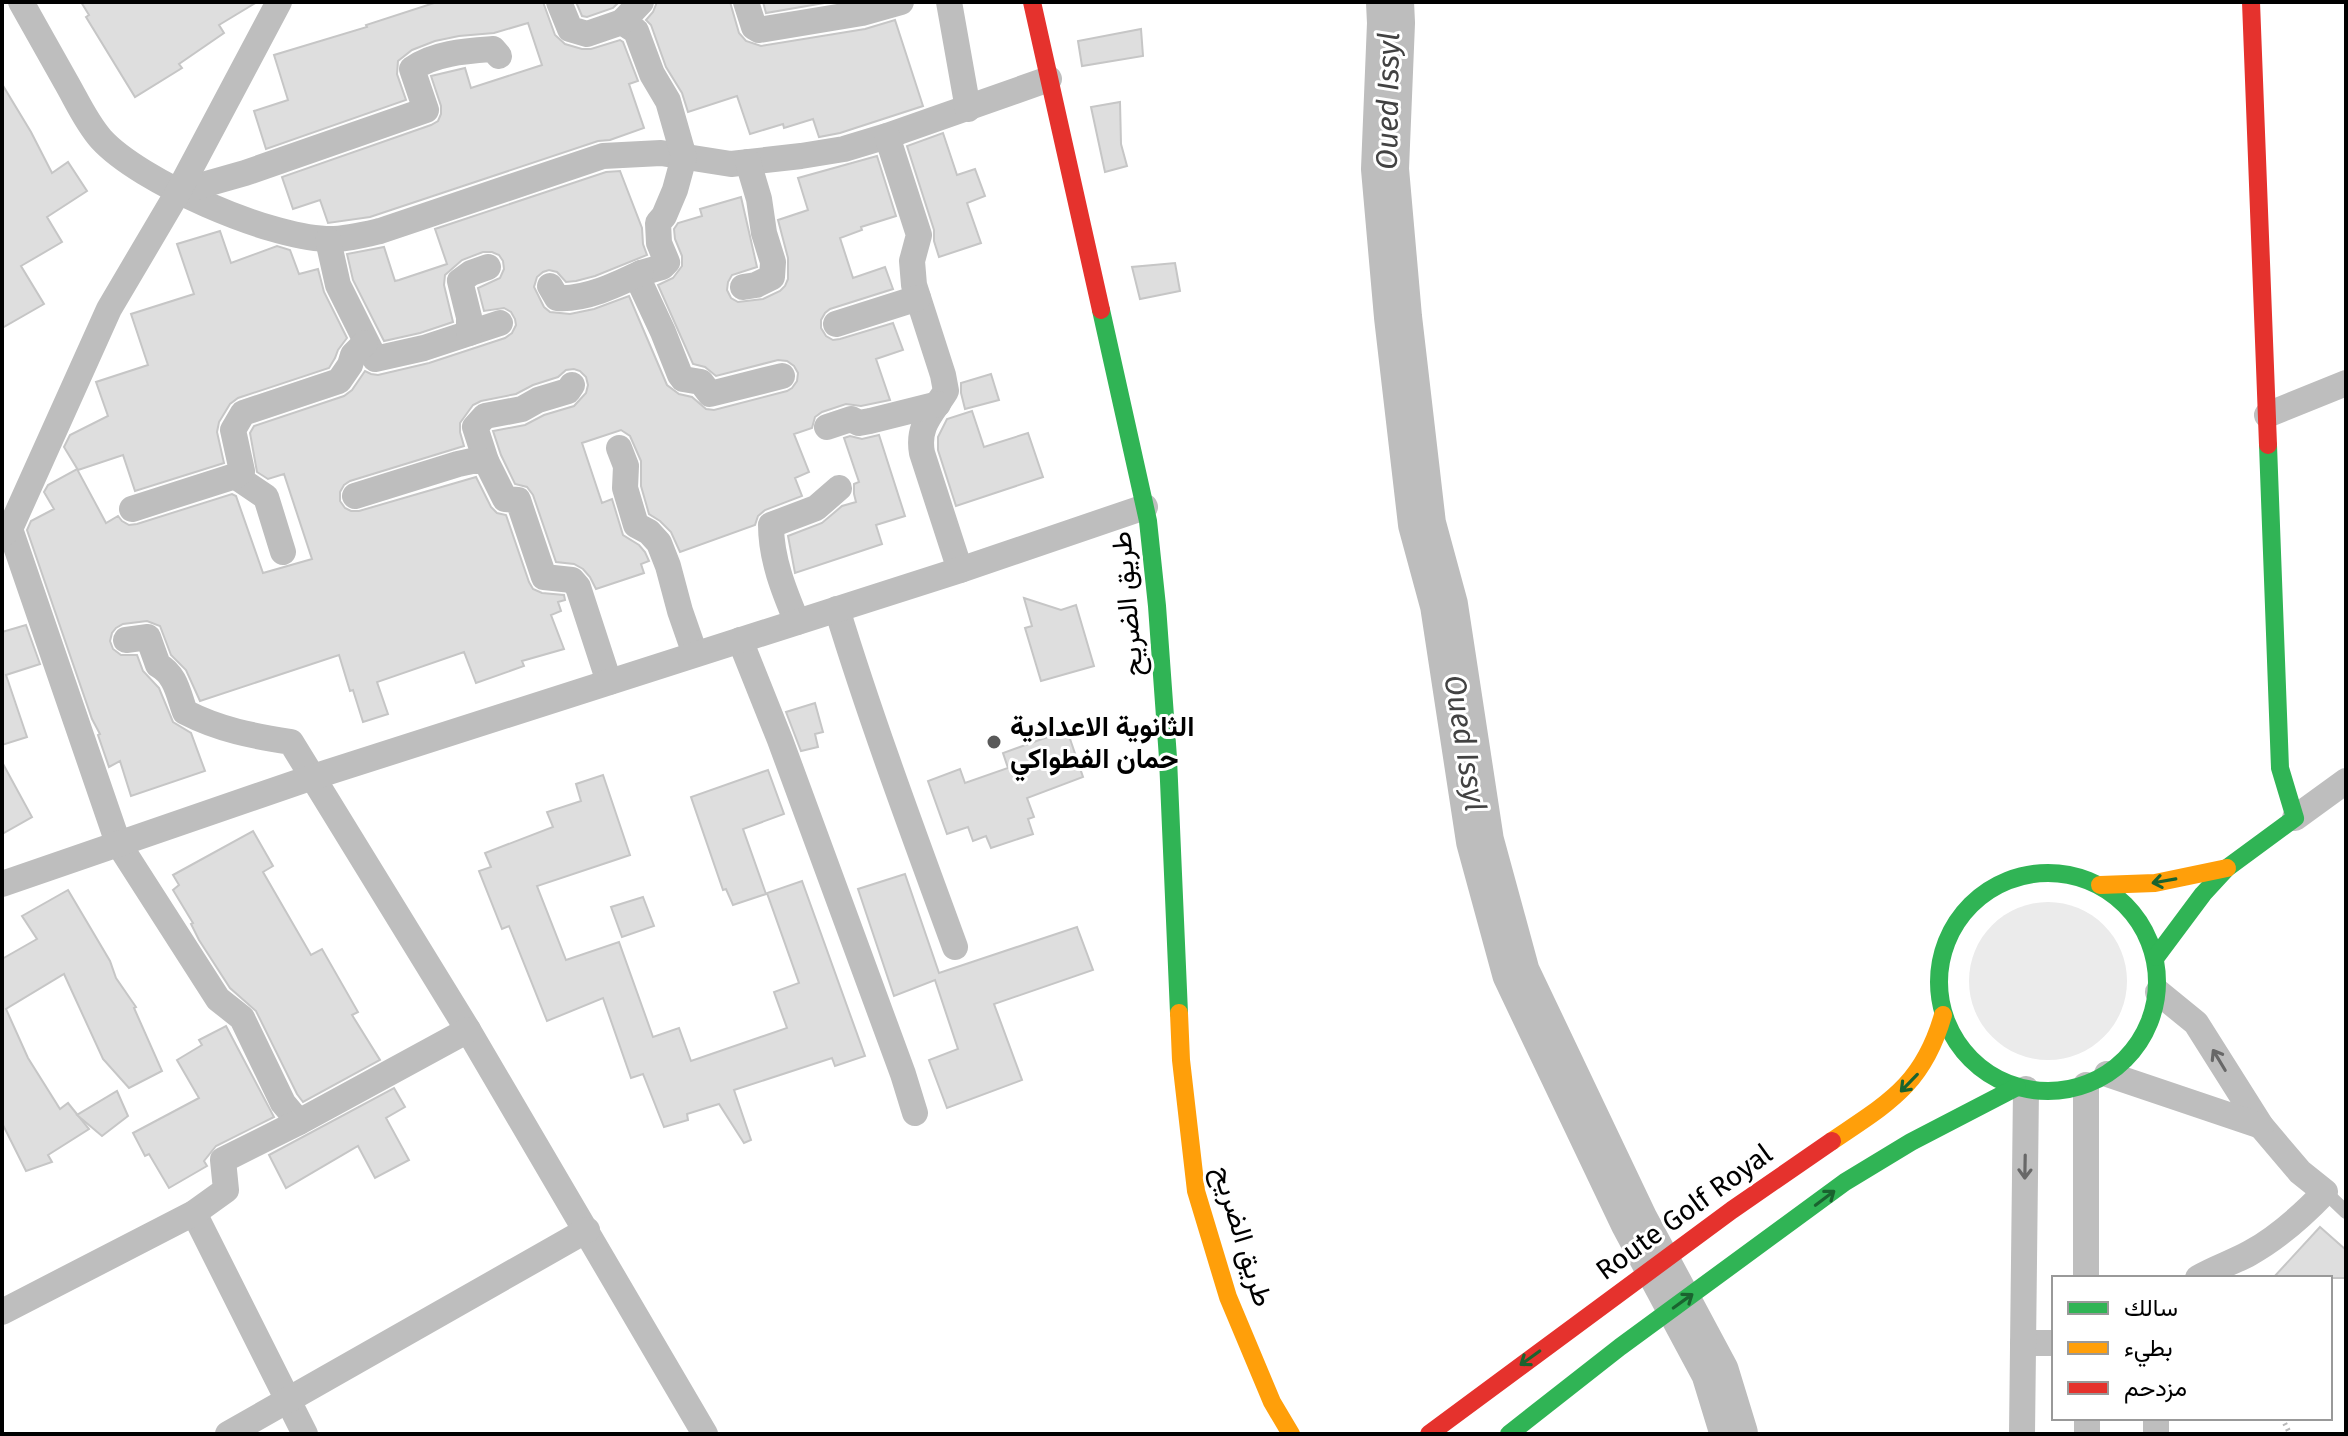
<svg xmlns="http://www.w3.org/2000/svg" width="2348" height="1436" font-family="'Fira Sans',Vazirmatn,sans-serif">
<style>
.green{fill:#ebebeb}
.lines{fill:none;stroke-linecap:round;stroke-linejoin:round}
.river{stroke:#bdbdbd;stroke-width:48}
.building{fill:#dedede;stroke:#c6c6c6;stroke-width:2}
.path{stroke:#b9b9b9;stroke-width:5;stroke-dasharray:2 4;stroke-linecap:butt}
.lane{stroke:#bebebe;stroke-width:14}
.street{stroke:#bebebe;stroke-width:26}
.fast{stroke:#30b455;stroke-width:18}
.slow{stroke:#ff9f0a;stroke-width:18}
.jam{stroke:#e5322d;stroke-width:18}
.oneway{stroke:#1a632f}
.oneway2{stroke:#686868}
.poi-dot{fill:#595959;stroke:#fff;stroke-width:3}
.labels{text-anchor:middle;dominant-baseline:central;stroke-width:6;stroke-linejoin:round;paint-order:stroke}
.street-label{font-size:28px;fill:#000;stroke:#fff}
.poi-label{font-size:28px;font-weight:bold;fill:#000;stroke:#fff;text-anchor:start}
.water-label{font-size:30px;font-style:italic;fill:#424242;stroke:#fff}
</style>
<rect width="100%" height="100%" fill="#fff"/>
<circle class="green" cx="2048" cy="981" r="79"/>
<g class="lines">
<polyline class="river" points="1390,2 1391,23 1385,169 1398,317 1422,524 1444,605 1480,841 1516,973 1634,1221 1715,1372 1734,1434"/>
</g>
<g class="building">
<polygon points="81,2 257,2 219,25 224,33 179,64 182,68 135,97 86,17 89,15"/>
<polygon points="437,2 543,2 555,35 565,44 582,49 591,49 620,40 623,42 638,81 629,84 644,128 610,140 598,141 370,217 328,223 320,200 293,209 282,177 431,125 438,121 441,114 441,106 431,76 465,68 471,88 542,65 528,23 494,33 459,36 435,41 412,50 398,61 397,74 406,100 266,149 254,111 288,100 274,55 367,27 366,25"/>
<polygon points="576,2 619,2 613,8 587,17 582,16"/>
<polygon points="657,2 730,2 739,33 746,41 761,46 865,29 895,20 923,106 840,133 819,137 813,119 784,128 783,124 750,134 737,96 688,112 682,93 666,67 651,25 646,20 653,12"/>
<polygon points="763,2 830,2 766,13"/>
<polygon points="1141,29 1143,56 1082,66 1078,41"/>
<polygon points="2,84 31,132 52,173 68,162 87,191 47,217 62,242 21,266 44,304 2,328"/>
<polygon points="1120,102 1121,144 1127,166 1105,172 1091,107"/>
<polygon points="943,133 957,175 975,169 985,196 967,203 981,243 939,257 934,241 934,230 907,146"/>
<polygon points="877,156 896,216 861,227 862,230 840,238 853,278 885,267 893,289 830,309 825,313 821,320 821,328 826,336 833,340 840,339 893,323 903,350 876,359 890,400 861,406 846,404 822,412 815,417 812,428 794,434 809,472 795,478 802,496 765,510 758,516 755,525 680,552 671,532 660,521 649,514 641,486 641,461 630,436 621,430 582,443 602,503 612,499 623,535 639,545 645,552 649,561 641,564 644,573 596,589 590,577 583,569 574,564 556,562 533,495 527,487 515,484 501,455 493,431 525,425 544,415 574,406 586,393 588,385 586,377 580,371 574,369 566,370 558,377 533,385 516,394 481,401 473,405 460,423 460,432 464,446 350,481 344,485 340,492 340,501 345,508 351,511 359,511 476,477 491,507 497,513 506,515 529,582 533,589 542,593 564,595 565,600 558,602 561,611 551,615 564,649 522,661 524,666 476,683 464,652 377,682 388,714 363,722 353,690 350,691 339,655 200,701 186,670 171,655 160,626 147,621 123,624 116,628 112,633 110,641 113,649 121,655 137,655 143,671 159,688 173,722 191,733 205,771 131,796 120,761 109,767 98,735 100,734 92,719 27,530 31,521 54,509 44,492 48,485 77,469 106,523 118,516 122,521 129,525 137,524 232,494 236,496 263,573 312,559 284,474 268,479 257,472 250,433 254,426 344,396 352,390 365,371 371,374 378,375 429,363 505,338 512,333 516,325 515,319 511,312 504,308 484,311 478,288 500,278 504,269 503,261 499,255 492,252 483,252 462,260 445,275 444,285 453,322 420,333 384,341 353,280 347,254 384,247 395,281 399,280 447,264 435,229 606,172 620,171 642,228 643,244 647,255 595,276 576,281 566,282 557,272 549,270 543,272 537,277 534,287 544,307 550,312 570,314 594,309 629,296 667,385 679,394 692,397 706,409 714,410 787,391 792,388 797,381 798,373 794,366 787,361 778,360 716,376 705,367 693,364 658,285 673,278 682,266 682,256 675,239 674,229 678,223 702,216 700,209 741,197 757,267 732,275 728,282 727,290 731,298 738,302 763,299 780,291 785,286 788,279 788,258 778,220 808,210 798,178"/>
<polygon points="220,231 231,263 277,246 290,250 299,274 318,269 324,292 347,338 338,350 335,358 329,368 238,398 230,404 219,422 217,432 224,463 135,491 123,455 78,470 64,447 70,435 108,416 96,382 148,365 131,314 194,294 177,244"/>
<polygon points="1175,263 1180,291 1140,299 1132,267"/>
<polygon points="991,374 999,400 965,409 961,393 961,383"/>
<polygon points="972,411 984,447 1028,433 1043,477 956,506 938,450 938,437 947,419"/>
<polygon points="879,435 905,516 876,525 882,544 795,573 788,536 822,523 842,506 856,502 854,494 854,484 859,482 844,438 850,436 862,439"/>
<polygon points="1024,598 1061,610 1076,605 1094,666 1041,681 1025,628 1032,626"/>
<polygon points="26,625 40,664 6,675 27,737 2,745 2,632"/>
<polygon points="815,703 823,732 815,734 818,747 801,751 786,712"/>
<polygon points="1067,730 1083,777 1027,798 1034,817 1028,819 1033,834 991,848 986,836 973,841 968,827 947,834 928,781 960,769 965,783 1008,768 1003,753"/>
<polygon points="2,762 32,817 2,834"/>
<polygon points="768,770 784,814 743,829 766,894 733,905 726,889 723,890 691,797"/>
<polygon points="603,775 630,855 537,886 566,960 619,942 653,1037 679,1028 691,1061 787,1028 774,992 799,983 767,893 802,881 865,1056 835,1066 832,1058 734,1090 751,1140 744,1143 719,1104 687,1114 688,1120 664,1127 643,1074 631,1078 603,998 547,1021 509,926 502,929 479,871 491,867 485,853 553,827 547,812 581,801 576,784"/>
<polygon points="253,831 273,866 263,872 311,955 322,949 358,1012 352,1015 380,1060 303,1102 297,1094 256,1011 230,988 199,940 191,924 193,923 173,890 179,885 173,875"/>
<polygon points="905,874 939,973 1077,927 1093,970 994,1004 1022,1080 947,1108 929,1060 958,1049 935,980 894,996 858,889"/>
<polygon points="68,890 110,961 116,978 136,1007 134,1008 162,1071 129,1088 103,1059 64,974 6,1009 28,1058 60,1109 68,1103 89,1129 48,1155 52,1162 26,1171 2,1123 2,959 37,939 22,916"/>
<polygon points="643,897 654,926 622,937 611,907"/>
<polygon points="226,1026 274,1117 216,1146 204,1161 207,1166 169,1188 149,1154 145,1156 133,1133 199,1098 177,1060 202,1045 199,1040"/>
<polygon points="394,1088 405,1107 386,1118 409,1160 375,1178 358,1146 286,1188 269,1155"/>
<polygon points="117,1091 128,1116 102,1136 77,1115"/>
<polygon points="2320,1227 2346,1250 2346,1278 2273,1278"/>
</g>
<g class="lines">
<polyline class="path" points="2282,1418 2290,1434"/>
<polyline class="lane" points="2325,1192 2346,1212"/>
<g class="street">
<path d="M21,2C36,29 51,55 66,82C77,101 86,122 101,139C140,182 268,237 326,239C343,240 363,235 380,231L603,156L661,153L731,164L801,156L844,149L887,136L1049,79"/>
<polyline points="559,2 570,29 587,34 622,22 636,31 652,74 668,101 684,157 675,190 664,216 658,223 659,243 667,262 662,267 641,273 641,285 663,332 680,375 683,379 701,382 710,394 782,376"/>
<polyline points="746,2 754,27 759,30 862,13 901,2"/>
<polyline points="949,2 968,109"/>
<polyline points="622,22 641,2"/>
<path d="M887,136L919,235L912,261L914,285L943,375L946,391C932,414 917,425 922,453L960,570"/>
<path d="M178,192L245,173L426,110L412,69C434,53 466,51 493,49L499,56"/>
<polyline points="328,240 338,285 375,359 424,348 500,323"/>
<path d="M550,286L557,298C585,300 616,285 641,273"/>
<polyline points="743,287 756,285 772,277 773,262 764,233 759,199 748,162"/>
<polyline points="836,324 918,298"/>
<polyline points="469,333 469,317 460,281 471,273 488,267"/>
<polyline points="2267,415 2346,383"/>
<polyline points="827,427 851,419 859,423 870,421 938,404"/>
<polyline points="619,448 626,466 625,488 636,525 649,532 659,543 668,566 680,611 695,654"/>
<polyline points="486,461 475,427 485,416 522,409 538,400 568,391 572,385"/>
<polyline points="235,476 266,497 283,552"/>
<polyline points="355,496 458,464 472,461 486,461 505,499 518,500 544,577 572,580 578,587 609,682"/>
<polyline points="132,509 235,476 242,471 233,430 243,413 339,381 350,365 353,355 365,343"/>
<polyline points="10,529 118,843 218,999 242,1018 283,1103 299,1122"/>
<polyline points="2,535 10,529 109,309 178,192 279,2"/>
<path d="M837,609C872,723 914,835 955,947"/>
<path d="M797,622C784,591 771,559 771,525L816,508L839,488"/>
<path d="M126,640L148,637L158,665C176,675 178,693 185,712C220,730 253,736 291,742L468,1030L705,1434"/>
<polyline points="740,640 780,740 903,1074 915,1113"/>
<polyline points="2295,818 2346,781"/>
<polyline points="2,884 313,777 960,570 1145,507"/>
<path d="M2158,992L2196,1023L2261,1126L2300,1172L2325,1192C2303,1215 2279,1237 2250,1253C2234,1262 2215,1268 2198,1278"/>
<polyline points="2107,1074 2261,1126"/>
<polyline points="2086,1085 2086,1278"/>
<polyline points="194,1213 305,1434"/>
<polyline points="2,1312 194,1213 226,1190 223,1160 299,1122 468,1030"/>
<polyline points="2023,1343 2054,1343"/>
<polyline points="228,1434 587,1230"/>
<polyline points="2022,1434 2026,1089"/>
<polyline points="2087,1434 2087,1418"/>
<polyline points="2156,1434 2156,1418"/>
</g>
<g class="fast">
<polyline points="1101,310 1148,521 1157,606 1168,758 1179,1013"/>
<circle cx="2048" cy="982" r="109"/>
<polyline points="2156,957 2203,894 2227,868 2295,818 2280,768 2268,445"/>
<polyline points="1509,1434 1620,1347 1845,1182 1911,1142 2017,1087"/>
</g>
<g class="slow">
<polyline points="2100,885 2155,883 2227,868"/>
<polyline points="1179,1013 1181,1060 1196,1191 1228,1297 1272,1402 1291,1434"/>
<path d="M1832,1141C1888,1103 1923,1085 1943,1015"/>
</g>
<g class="jam">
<polyline points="1032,2 1101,310"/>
<polyline points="2251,2 2268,445"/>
<polyline points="1429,1434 1732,1210 1832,1141"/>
</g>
</g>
<defs><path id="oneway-shaft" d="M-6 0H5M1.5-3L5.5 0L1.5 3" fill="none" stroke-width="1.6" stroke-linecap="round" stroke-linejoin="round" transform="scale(2)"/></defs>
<g class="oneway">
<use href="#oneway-shaft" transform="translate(2164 881) rotate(170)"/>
<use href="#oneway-shaft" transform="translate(1909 1083) rotate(134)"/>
<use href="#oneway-shaft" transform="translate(1825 1198) rotate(-37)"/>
<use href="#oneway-shaft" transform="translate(1683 1301) rotate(-36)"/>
<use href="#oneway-shaft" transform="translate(1530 1358) rotate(144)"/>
</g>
<g class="oneway2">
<use href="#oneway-shaft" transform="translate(2219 1060) rotate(-121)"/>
<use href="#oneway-shaft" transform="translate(2025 1167) rotate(91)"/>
</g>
<circle class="poi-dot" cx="994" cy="742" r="8"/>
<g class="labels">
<g class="street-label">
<text transform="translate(1127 604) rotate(-95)">طريق الضريح</text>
<text transform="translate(1684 1212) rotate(-36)">Route Golf Royal</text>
<text transform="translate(1243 1236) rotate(73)">طريق الضريح</text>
</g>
<g class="poi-label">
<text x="1010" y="726">الثانوية الاعدادية<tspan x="1010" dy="32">حمان الفطواكي</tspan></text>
</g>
<g class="water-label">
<text transform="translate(1388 101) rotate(-89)">Oued Issyl</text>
<text transform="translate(1465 743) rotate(81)">Oued Issyl</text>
</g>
</g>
<rect width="2348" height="1436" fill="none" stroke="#000000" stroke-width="8"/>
<rect x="2052" y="1276" width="280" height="144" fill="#ffffff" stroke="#999999" stroke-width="2"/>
<rect x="2068" y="1302" width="40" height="12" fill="#30b455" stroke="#999999" stroke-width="2"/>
<text x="2124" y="1316" font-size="24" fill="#000000">سالك</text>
<rect x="2068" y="1342" width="40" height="12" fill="#ff9f0a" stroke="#999999" stroke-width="2"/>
<text x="2124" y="1356" font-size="24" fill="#000000">بطيء</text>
<rect x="2068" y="1382" width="40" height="12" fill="#e5322d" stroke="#999999" stroke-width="2"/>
<text x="2124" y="1396" font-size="24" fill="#000000">مزدحم</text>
</svg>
